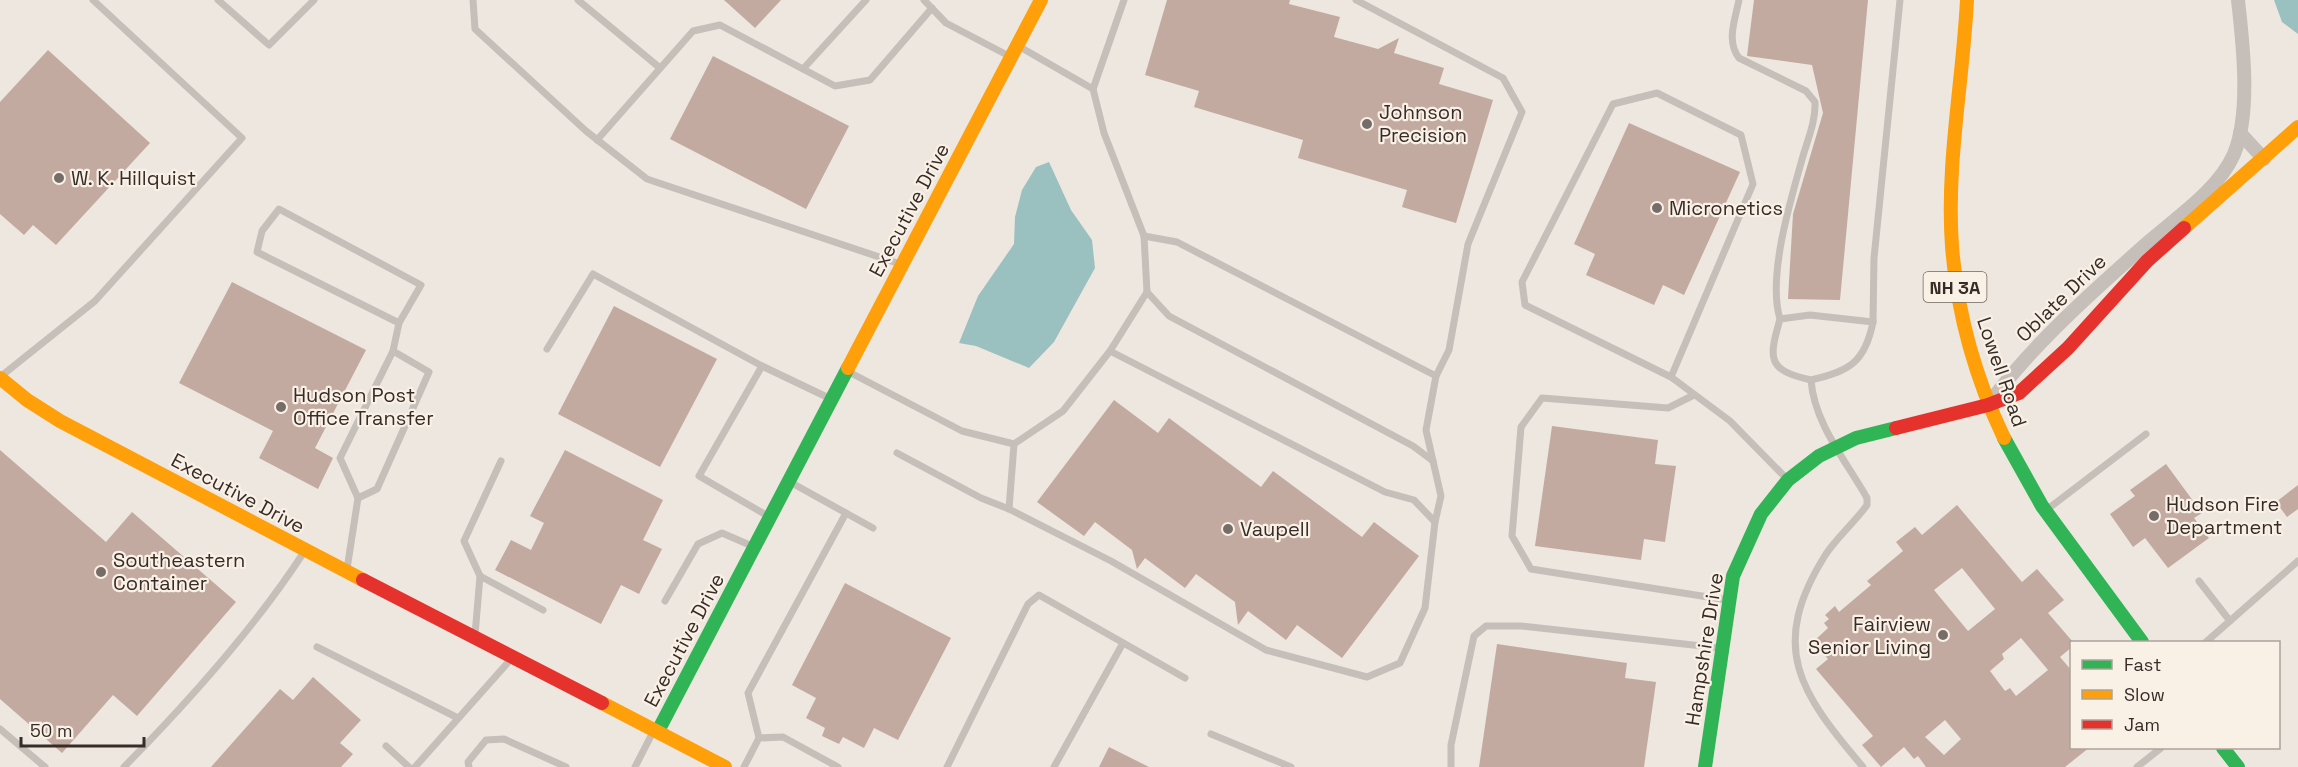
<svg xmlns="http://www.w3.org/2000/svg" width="2298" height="767" font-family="'Space Grotesk',sans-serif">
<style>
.water{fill:#9ac0c0}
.building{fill:#c2aaa0;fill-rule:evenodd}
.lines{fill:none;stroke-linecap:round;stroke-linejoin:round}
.lane{stroke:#c6bfb9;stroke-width:7}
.street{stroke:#c6bfb9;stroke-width:14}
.fast{stroke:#30b455;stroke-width:14}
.slow{stroke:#ff9f0a;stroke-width:14}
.jam{stroke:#e5322d;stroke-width:14}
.poi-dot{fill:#776d68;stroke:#faf1e6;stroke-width:2}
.labels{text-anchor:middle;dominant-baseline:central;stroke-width:4.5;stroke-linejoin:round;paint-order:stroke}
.shield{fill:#faf1e6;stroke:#726760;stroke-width:1.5}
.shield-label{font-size:18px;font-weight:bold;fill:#372c27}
.poi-label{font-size:20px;fill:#372c27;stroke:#faf1e6;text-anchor:start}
.street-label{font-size:20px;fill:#372c27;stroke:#faf1e6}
</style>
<rect width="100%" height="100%" fill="#ede7e0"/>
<g class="water">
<polygon points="2274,0 2298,0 2298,34 2282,22"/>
<polygon points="1049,162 1071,210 1092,240 1095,268 1054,342 1029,368 976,346 959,343 978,296 1014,244 1015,217 1022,190 1036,167"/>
</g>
<g class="building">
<polygon points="724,0 781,0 755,28"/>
<polygon points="1167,0 1290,0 1289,4 1340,17 1334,37 1378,49 1399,38 1394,53 1444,68 1439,84 1493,100 1456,223 1402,207 1407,190 1298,158 1303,140 1194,107 1199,91 1145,75"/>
<polygon points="1754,0 1868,0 1840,300 1788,299 1793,214 1823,113 1812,65 1747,56"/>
<polygon points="48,50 150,143 56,245 33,225 24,235 0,214 0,102"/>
<polygon points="713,56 849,126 806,209 670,139"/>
<polygon points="1629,123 1740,172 1684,295 1663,285 1654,305 1586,275 1595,254 1574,244"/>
<polygon points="232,282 366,350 315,448 333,458 318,489 259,458 273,431 179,383"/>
<polygon points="614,306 717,359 660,467 558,414"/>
<polygon points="1114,400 1158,433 1169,418 1261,487 1273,471 1362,537 1374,522 1419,556 1342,658 1297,625 1286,640 1248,611 1238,625 1235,602 1196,574 1185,588 1145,558 1137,569 1132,550 1095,522 1084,536 1037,502"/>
<polygon points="1552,426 1658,440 1655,464 1676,466 1665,542 1644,539 1641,560 1535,546"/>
<polygon points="0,450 106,542 132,512 236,602 137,716 113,695 62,753 0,699"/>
<polygon points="565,450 663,500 643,540 662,549 639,594 621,585 601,624 495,570 511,540 531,550 544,523 530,516"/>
<polygon points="2166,464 2202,513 2194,518 2209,538 2168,568 2145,538 2133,547 2110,514 2135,496 2130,490"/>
<polygon points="2298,485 2298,509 2287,517 2276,502"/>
<path d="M1957,505L2022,582L2037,569L2064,600L2048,613L2073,642L2072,647L2060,657L2072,671V747H2090L2065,767H1926L1918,756L1914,759L1904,747L1881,767L1862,745L1873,736L1816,669L1828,659L1813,642L1828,628L1824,623L1829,619L1825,615L1835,606L1839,612L1871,585L1867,581L1903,551L1896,542L1915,527L1922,535ZM1962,568L1995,609L1968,631L1934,590ZM2021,638L2048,670L2016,696L2010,688L2005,691L1990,671L2004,659L2002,654ZM1945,720L1961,739L1944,755L1925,737Z"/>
<polygon points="845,583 951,638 898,740 874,728 864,748 843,737 839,744 822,736 825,728 806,718 816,698 792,685"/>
<polygon points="1497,644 1627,663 1625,678 1656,682 1644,767 1479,767"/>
<polygon points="313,677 361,720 340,743 353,754 341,767 211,767 280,689 293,700"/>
<polygon points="1109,747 1149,767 1099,767"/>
</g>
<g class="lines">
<g class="lane">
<polyline points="218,0 269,45 314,0"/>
<polyline points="473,0 475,29 586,131 647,179 900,264"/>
<polyline points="578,0 660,68"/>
<polyline points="924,0 946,23 1009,56"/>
<path d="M1739,0C1735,20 1726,41 1739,58L1806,91L1815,102C1816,120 1808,139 1803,156C1791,199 1767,276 1780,319"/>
<polyline points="1020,47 1093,89 1104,133 1144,236 1147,292 1169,316 1413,446 1433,461 1441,496 1435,522"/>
<polyline points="803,69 866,0"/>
<polyline points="1093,89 1124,0"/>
<polyline points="597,140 693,31 720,25 835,86 870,80 932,8"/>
<polyline points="1144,236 1177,242 1436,376 1449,350 1468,244 1522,112 1503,78 1356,0"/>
<polyline points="1873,322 1874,258 1900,0"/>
<polyline points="547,349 593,274 762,366"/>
<polyline points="1110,351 1147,292"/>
<polyline points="849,372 962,431 1014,444 1063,411 1110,351 1385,492 1414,500 1435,522 1425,608 1400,663 1367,677 1266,650 1111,561 1009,509 981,498 897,453"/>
<polyline points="0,377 95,301 242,138 93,0"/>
<polyline points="1671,377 1753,184 1741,135 1657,93 1613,104 1522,282 1525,305 1671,377 1730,421 1786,478"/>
<path d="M1811,380C1766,370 1769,358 1780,319L1810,315L1873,322C1865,362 1850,371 1811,380C1814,423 1846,461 1867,498V505C1855,522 1838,536 1826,554C1767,647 1800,693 1863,767"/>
<polyline points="1694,395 1668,408 1542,398 1521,427 1512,536 1531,569 1727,600"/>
<polyline points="1433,461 1426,430 1436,376"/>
<polyline points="790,482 873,528"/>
<polyline points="358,498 377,489 429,372 393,351"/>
<polyline points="2049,508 2146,434"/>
<polyline points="1009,509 1014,444"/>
<polyline points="768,516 699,476 762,366 831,399"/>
<polyline points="347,569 358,498 340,458 393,351 399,323 257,252 262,231 279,209 421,285 399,323"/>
<polyline points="480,576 543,610"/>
<polyline points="2199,581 2230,621"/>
<polyline points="665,601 698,544 722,533 752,546"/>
<polyline points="475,635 480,576 464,541 501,461"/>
<polyline points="2206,642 2298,561"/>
<polyline points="317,647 458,718"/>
<polyline points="0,729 45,767"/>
<polyline points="1211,734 1291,767"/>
<polyline points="759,738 748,693 846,513"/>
<polyline points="386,746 409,767"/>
<path d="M124,767C188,702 254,629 304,552"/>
<polyline points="415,767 511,659"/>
<polyline points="469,767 468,762 486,740 504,739 566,767"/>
<polyline points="635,767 653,732"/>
<polyline points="744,767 759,738 783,737 838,767"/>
<polyline points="947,767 1028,604 1039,595 1185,678"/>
<polyline points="1054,767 1123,643"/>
<polyline points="1451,767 1451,745 1474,636 1486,626 1521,626 1720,648"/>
<polyline points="2137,767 2161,748"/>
</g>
<g class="street">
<polyline points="2240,133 2264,159"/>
<path d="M1988,405C2029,348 2092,292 2145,245C2174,219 2218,191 2234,154C2251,113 2243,44 2238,0"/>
</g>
<g class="fast">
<polyline points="2004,438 2042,506 2142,642"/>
<polyline points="658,731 848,368"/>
<polyline points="2223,748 2238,767"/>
<polyline points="1705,767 1733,576 1761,514 1788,480 1819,456 1856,438 1896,428"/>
</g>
<g class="slow">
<path d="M1967,0C1963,81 1946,164 1952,246C1957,313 1975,377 2004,438"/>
<polyline points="2184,228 2298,127"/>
<polyline points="848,368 1041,0"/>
<polyline points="0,378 27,400 60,421 363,580"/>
<polyline points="602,703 725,767"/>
</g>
<g class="jam">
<polyline points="1896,428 1988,405 2019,393 2068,348 2147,261 2184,228"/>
<polyline points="363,580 602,703"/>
</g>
</g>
<g class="poi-dot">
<circle cx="1367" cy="124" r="6"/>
<circle cx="59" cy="178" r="6"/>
<circle cx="1657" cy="208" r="6"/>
<circle cx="281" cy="407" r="6"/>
<circle cx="2154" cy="516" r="6"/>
<circle cx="1228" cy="529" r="6"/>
<circle cx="101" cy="572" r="6"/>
<circle cx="1943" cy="635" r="6"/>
</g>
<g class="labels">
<rect class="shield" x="1923.5" y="272" width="63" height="30" rx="4.5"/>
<g class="shield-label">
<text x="1955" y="287">NH 3A</text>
</g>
<g class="poi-label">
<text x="1379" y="112">Johnson<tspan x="1379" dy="23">Precision</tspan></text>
<text x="71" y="178">W. K. Hillquist</text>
<text x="1669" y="208">Micronetics</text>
<text x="293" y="395">Hudson Post<tspan x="293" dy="23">Office Transfer</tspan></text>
<text x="2166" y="504">Hudson Fire<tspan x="2166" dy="23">Department</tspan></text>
<text x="1240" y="529">Vaupell</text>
<text x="113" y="560">Southeastern<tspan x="113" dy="23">Container</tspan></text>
<text x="1931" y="624" text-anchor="end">Fairview<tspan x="1931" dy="23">Senior Living</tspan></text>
</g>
<g class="street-label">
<text transform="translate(909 210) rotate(-62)">Executive Drive</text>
<text transform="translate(2061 298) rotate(-44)">Oblate Drive</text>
<text transform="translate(2002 372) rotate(71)">Lowell Road</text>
<text transform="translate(238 493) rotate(28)">Executive Drive</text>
<text transform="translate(684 640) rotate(-62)">Executive Drive</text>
<text transform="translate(1704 649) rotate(-81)">Hampshire Drive</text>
</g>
</g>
<rect x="2070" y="641" width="210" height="108" fill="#faf1e6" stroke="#aca29a" stroke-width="1.5"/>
<rect x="2082" y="660" width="30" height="9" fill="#30b455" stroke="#aca29a" stroke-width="1.5"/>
<text x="2124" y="671" font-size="18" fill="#372c27">Fast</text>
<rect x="2082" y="690" width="30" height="9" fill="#ff9f0a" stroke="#aca29a" stroke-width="1.5"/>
<text x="2124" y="701" font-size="18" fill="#372c27">Slow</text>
<rect x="2082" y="720" width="30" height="9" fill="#e5322d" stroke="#aca29a" stroke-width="1.5"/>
<text x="2124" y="731" font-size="18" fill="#372c27">Jam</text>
<path d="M21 737v9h123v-9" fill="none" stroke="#372c27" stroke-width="3"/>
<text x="30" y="737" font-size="18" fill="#372c27" stroke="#faf1e6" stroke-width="4.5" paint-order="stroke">50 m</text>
</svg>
